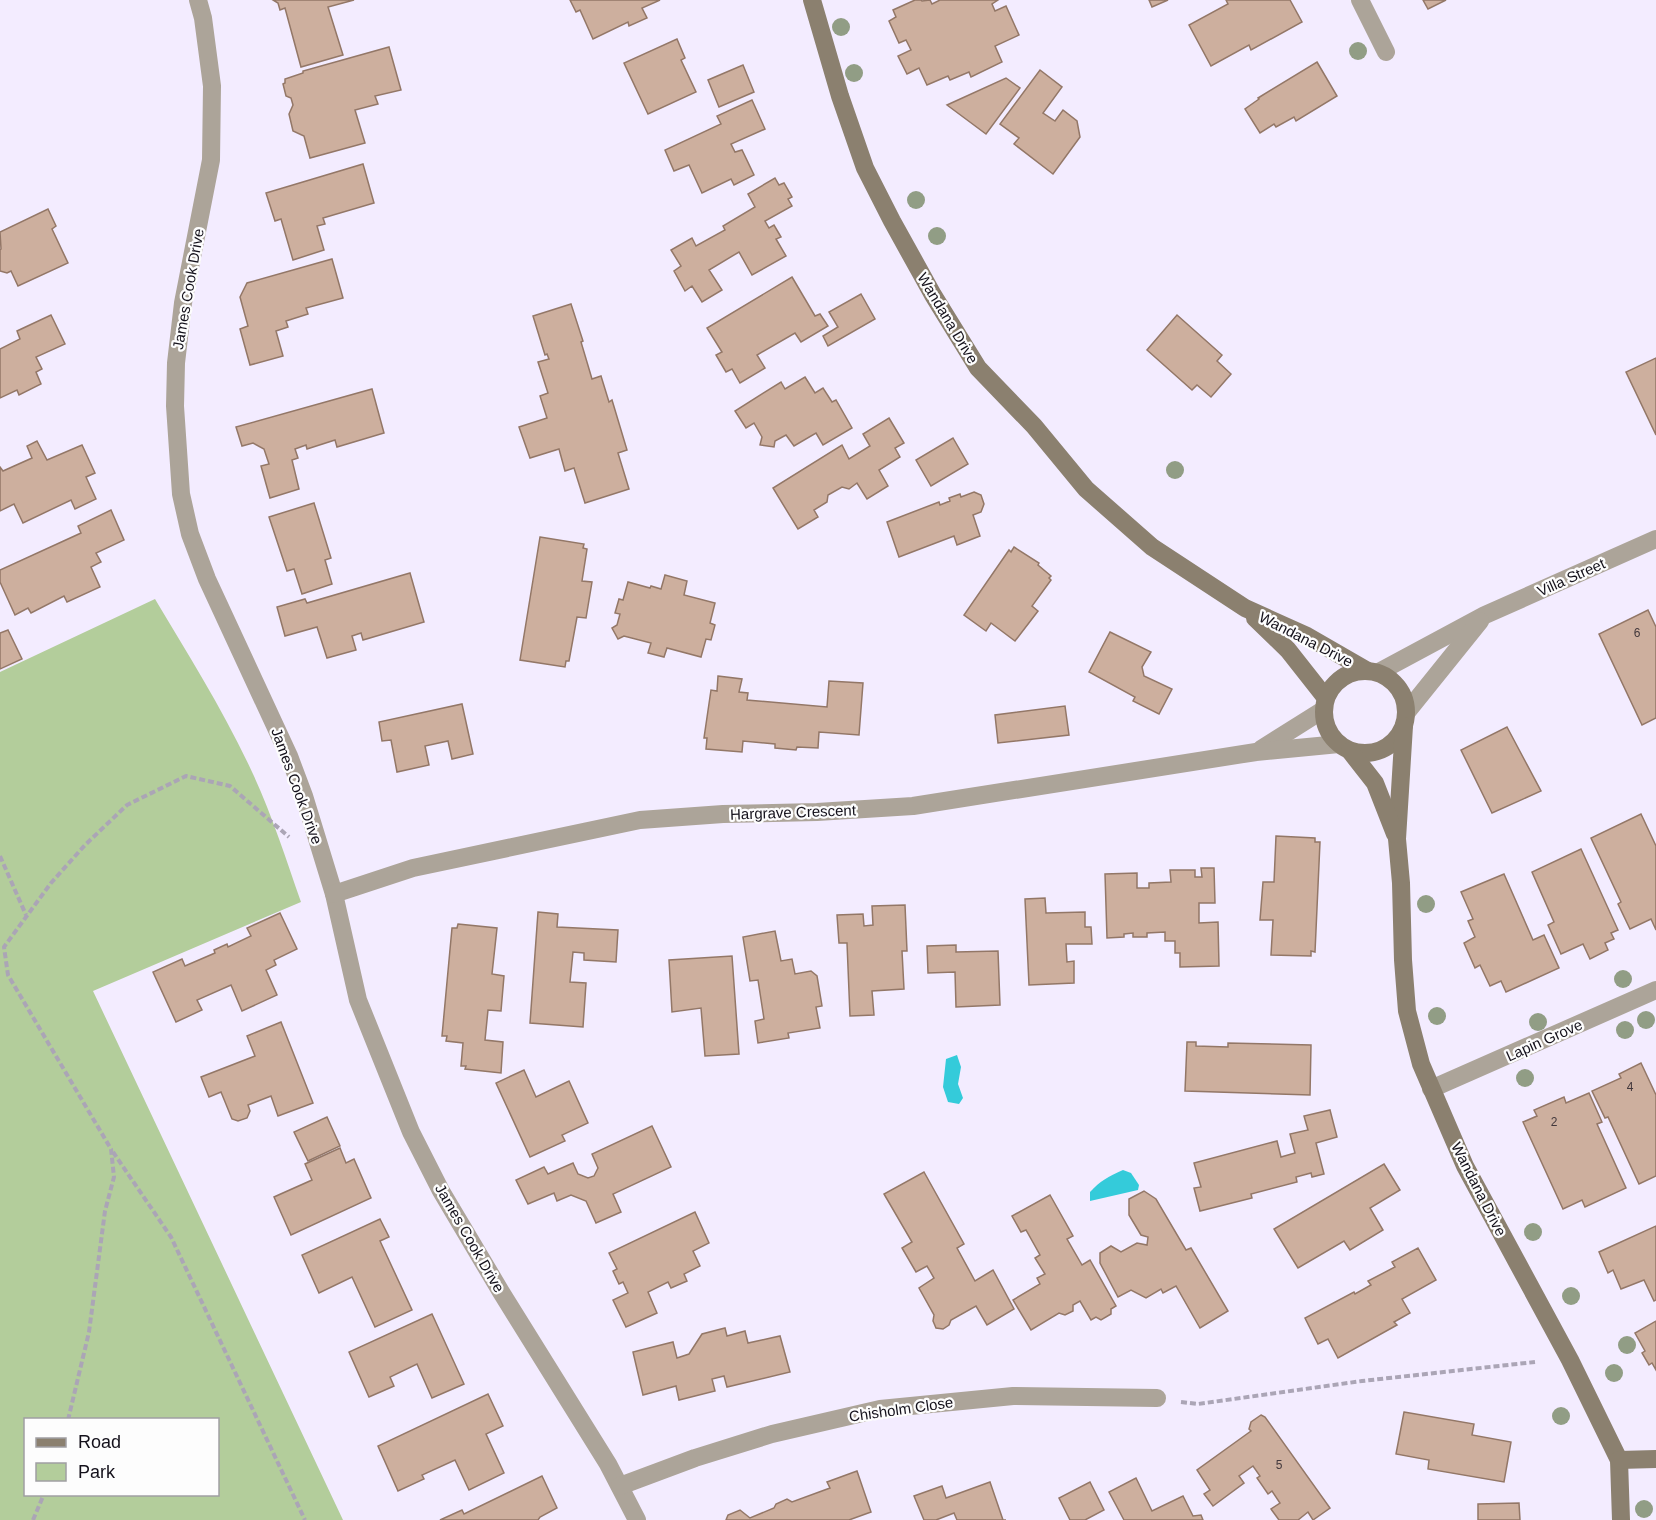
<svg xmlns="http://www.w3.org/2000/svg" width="1656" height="1520" font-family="Arial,sans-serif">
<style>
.green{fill:#b3cd9b;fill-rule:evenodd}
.water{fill:#34cbda}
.building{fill:#cdaf9e;stroke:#937767;stroke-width:1.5}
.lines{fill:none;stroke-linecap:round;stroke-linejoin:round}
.path{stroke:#aba5b6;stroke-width:4;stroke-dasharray:6 3;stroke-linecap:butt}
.street{stroke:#aca499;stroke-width:18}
.secondary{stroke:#8b806f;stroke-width:18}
.tree{fill:#919d85}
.labels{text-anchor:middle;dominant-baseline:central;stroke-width:4.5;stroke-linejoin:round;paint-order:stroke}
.number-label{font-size:12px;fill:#42383c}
.street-label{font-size:15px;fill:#14111b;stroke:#fdfdfd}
</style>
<rect width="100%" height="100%" fill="#f3ecff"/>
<path class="green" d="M155,599C189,656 225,713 253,774C272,815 286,859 301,902L93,991L343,1520H0V672ZM26,1420H218V1494H26Z"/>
<g class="water">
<polygon points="957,1055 961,1067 958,1084 963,1098 959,1104 948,1102 943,1087 946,1059"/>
<path d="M1123,1170L1131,1173L1139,1185L1138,1190L1090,1201V1192C1100,1181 1109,1176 1123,1170Z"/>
</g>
<g class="building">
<polygon points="273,0 354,0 328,7 343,55 301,67 285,8 280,10 278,3"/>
<polygon points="570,0 660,0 642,8 647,18 629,26 628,22 593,39 580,10 576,12"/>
<polygon points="915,0 921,0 922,1 930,0 932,4 940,0 998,0 992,4 995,11 1006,6 1019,35 995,46 1002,62 971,77 969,72 950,80 948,76 927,85 919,68 907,74 898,56 911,50 906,40 899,43 889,21 896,17 893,10"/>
<polygon points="1149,0 1168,0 1152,7"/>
<polygon points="1226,0 1290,0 1302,22 1251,50 1249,45 1211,66 1189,25 1228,4"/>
<polygon points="1423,0 1446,0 1428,9"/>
<polygon points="677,39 685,58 681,60 696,92 648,114 624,63"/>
<polygon points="389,47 401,90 375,96 378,104 355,110 365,143 310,158 304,136 293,131 289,114 293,105 291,98 286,96 283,84 285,83 285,79 303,73 303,71"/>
<polygon points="1317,62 1337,96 1296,121 1294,117 1276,127 1274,124 1260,133 1245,109 1259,99 1258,98"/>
<polygon points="743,65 754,92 719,107 708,80"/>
<polygon points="1040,70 1062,87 1043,113 1055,121 1063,110 1077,121 1080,137 1053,174 1014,144 1019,138 1000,124"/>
<polygon points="1006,78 1020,88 986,134 947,105"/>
<polygon points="752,100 765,129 731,144 735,152 742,150 754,175 734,185 731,179 702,193 689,165 674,171 665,150 721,124 717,116"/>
<polygon points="363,164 374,203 323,218 325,224 317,226 324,250 293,260 281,219 275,221 266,193"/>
<polygon points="775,178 779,185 784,183 792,197 788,199 792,206 765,221 769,228 774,225 781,237 776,239 786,256 752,275 739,252 709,270 722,290 702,302 692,286 685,291 674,271 681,266 671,250 692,238 696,246 725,230 723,226 755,207 748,194"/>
<polygon points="48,209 56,226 52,229 68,263 18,286 11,271 7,273 0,271 0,250 1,249 0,232"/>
<polygon points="332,259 343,298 306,308 308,314 286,321 288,327 276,331 283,356 250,365 240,329 248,326 240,297 247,283"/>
<polygon points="792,277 815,316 820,314 828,326 801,342 795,333 757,355 765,368 740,383 732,369 726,372 716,355 722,352 707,328"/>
<polygon points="861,294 875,319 828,346 823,336 838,327 829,312"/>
<polygon points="571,304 583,341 581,342 592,379 601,376 609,402 612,400 627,450 618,453 629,489 585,503 574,468 565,471 559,449 530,458 519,427 547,418 540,396 548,393 538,362 549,359 547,354 545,355 533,316"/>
<polygon points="51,315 65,344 36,357 42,369 36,372 41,384 19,395 17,390 0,398 0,349 20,339 17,331"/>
<polygon points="1177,315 1222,355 1217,361 1231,374 1211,397 1197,385 1192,390 1147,350"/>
<polygon points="1656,358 1656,435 1626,372"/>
<polygon points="805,377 815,393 823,388 832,402 836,400 852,428 823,445 816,433 794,446 786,435 775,441 774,447 760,445 762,437 754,423 746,428 735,411 781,382 785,389"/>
<polygon points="372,389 384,433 337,447 335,440 307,449 306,445 295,449 298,458 292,460 299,489 270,498 261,466 269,464 264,449 253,443 242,446 236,427"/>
<polygon points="889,418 904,443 895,448 900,457 879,470 888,486 867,499 857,483 849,489 842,487 828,495 827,502 814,510 818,517 798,529 773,488 842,445 849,459 870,446 863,434"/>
<polygon points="953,438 968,464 931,486 916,460"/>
<polygon points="37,441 47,460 82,445 95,473 86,477 96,499 75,509 71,500 23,523 14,504 0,511 0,467 3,471 32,458 27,446"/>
<polygon points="974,492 981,495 984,504 981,512 973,515 980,536 957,545 954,536 899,557 887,522 939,502 940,505 950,501 949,498 960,494 961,497"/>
<polygon points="314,503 331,558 325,560 332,584 302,594 294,569 287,571 269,517"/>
<polygon points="111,510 124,540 96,553 101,562 91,567 100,587 67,602 64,596 31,613 28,608 15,615 0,582 0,570 81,533 78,526"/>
<polygon points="540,537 584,544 583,548 587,549 582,581 592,582 586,618 577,617 569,661 566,661 565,667 520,660"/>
<polygon points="1014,547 1039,563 1038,565 1051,576 1049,578 1051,580 1032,606 1038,611 1015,641 991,623 986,631 964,615 1009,550 1011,552"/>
<polygon points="410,573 424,622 363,640 361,633 352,636 356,650 327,658 317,627 285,636 277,607 305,599 307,603"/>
<polygon points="665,575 687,581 684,595 715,603 710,623 715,625 711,640 706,639 701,657 667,648 664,657 648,653 651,643 624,636 618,639 612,628 617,625 620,614 615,613 619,599 623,600 628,582 650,588 651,586 661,589"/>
<polygon points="1648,610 1656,627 1656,718 1642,725 1599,634"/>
<polygon points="8,630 22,659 0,669 0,633"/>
<polygon points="1110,632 1151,652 1142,667 1144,676 1172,689 1159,714 1133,701 1135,697 1089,672"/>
<polygon points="718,676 742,679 739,692 748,693 747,700 827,707 829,681 863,683 859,735 819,732 818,748 797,747 796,750 775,748 775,744 743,741 742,752 706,749 707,738 704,738 711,690 717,691"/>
<polygon points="462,704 473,754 452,759 448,741 425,746 429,765 397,772 391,740 382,741 379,722"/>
<polygon points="1065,706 1069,735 998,743 995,715"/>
<polygon points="1507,727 1541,791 1492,813 1461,750"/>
<polygon points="1641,814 1656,846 1656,930 1651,919 1630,929 1618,904 1621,902 1591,838"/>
<polygon points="1276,836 1315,838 1315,842 1320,842 1315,952 1311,951 1311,956 1271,955 1273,920 1260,920 1263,882 1274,882"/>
<polygon points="1581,849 1618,930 1611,933 1614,939 1605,943 1608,950 1590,959 1583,944 1561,954 1548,925 1554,922 1532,872"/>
<polygon points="1201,868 1214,868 1215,903 1199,903 1199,923 1218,922 1219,966 1180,967 1180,953 1175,953 1175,941 1165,941 1165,932 1147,933 1147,937 1133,937 1133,933 1124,934 1124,937 1107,938 1105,874 1137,873 1137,888 1149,888 1149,883 1171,882 1170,870 1195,870 1195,877 1202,877"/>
<polygon points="1504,874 1533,940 1544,935 1559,968 1506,992 1501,981 1490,986 1480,965 1475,968 1464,943 1475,937 1468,921 1473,919 1461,892"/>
<polygon points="1045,898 1046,913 1085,912 1085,927 1091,927 1092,944 1066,944 1067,962 1074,961 1074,983 1029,985 1025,899"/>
<polygon points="905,905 907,951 902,951 904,989 872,991 874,1015 850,1016 847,943 839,943 837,915 863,914 864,926 873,925 872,906"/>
<polygon points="538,912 558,914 557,927 618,930 616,962 584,960 584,953 573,952 570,982 586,983 583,1027 530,1023"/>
<polygon points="280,913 297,949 274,960 276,965 266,970 277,995 242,1011 231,985 197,1000 202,1010 176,1022 153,972 182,959 185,966 215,953 214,950 227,944 228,947 251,936 247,928"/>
<polygon points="458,924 497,928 492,974 504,976 501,1011 488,1010 485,1040 503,1042 501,1073 465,1069 466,1066 461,1066 463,1043 446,1041 447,1036 442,1036 452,928 457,928"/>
<polygon points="775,931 781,961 792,959 795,974 811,971 817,976 822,1006 816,1007 820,1028 788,1033 789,1038 758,1043 755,1021 764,1019 758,980 750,981 743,937"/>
<polygon points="956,945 956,952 998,951 1000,1005 956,1007 955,972 928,973 927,946"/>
<polygon points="732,956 739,1054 705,1056 701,1008 672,1012 669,960"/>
<polygon points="281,1022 313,1103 278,1116 271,1096 248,1105 250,1111 247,1118 238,1121 232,1119 221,1092 209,1097 201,1077 255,1056 247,1036"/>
<polygon points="1187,1042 1196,1042 1196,1046 1228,1047 1228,1043 1311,1045 1310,1095 1185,1091"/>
<polygon points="1641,1063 1656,1095 1656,1176 1639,1184 1608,1117 1605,1118 1592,1091 1621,1078 1619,1074"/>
<polygon points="524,1070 536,1097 569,1081 588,1123 562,1135 565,1141 530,1157 496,1083"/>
<polygon points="1589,1093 1602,1122 1597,1124 1626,1188 1585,1207 1582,1200 1563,1209 1523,1122 1537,1116 1534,1110 1564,1097 1566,1103"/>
<polygon points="1330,1110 1337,1137 1316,1143 1324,1174 1312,1177 1311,1173 1296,1177 1297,1182 1251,1194 1252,1198 1200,1211 1194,1188 1201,1187 1194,1163 1277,1141 1281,1157 1295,1153 1290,1134 1308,1130 1304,1116"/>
<polygon points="327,1117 340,1146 308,1161 294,1132"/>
<polygon points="652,1126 671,1167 613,1194 621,1212 596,1223 586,1201 571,1195 557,1201 554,1193 528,1204 516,1180 544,1167 548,1174 573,1163 578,1174 588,1178 594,1176 598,1168 592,1154"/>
<polygon points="340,1148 346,1163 354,1159 371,1198 291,1235 274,1197 312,1180 305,1164"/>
<polygon points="1384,1164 1400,1190 1370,1208 1383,1230 1350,1250 1344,1241 1298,1268 1274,1229"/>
<polygon points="924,1172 964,1244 957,1248 975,1281 993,1270 1014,1309 987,1325 976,1306 951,1320 949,1325 943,1329 936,1328 933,1321 934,1315 919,1288 934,1278 927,1266 916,1272 902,1248 912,1242 884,1194"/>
<polygon points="1144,1191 1156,1199 1186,1250 1191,1248 1228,1311 1200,1328 1176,1286 1163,1293 1161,1289 1146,1298 1131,1290 1118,1297 1100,1263 1100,1253 1111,1246 1121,1252 1137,1243 1147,1245 1148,1237 1141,1235 1129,1215 1129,1199"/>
<polygon points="1050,1195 1073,1236 1067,1239 1082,1265 1090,1260 1116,1306 1111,1309 1111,1314 1101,1320 1096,1317 1091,1320 1080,1301 1073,1305 1073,1311 1065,1315 1059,1313 1031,1330 1013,1300 1040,1284 1037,1278 1045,1274 1035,1258 1040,1255 1026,1230 1021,1232 1012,1216"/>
<polygon points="695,1212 709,1243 693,1251 700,1266 684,1274 687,1281 671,1288 668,1282 648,1292 657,1313 626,1327 613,1300 628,1293 623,1282 619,1284 613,1271 617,1269 609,1253"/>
<polygon points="380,1219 389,1237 380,1241 412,1310 375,1327 352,1277 319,1293 302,1255"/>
<polygon points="1656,1226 1656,1300 1654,1301 1644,1280 1621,1289 1613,1270 1608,1273 1599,1252"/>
<polygon points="1418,1248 1436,1280 1402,1299 1410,1313 1394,1322 1397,1325 1338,1358 1328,1339 1318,1344 1305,1318 1354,1292 1355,1294 1371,1285 1368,1281 1395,1267 1392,1262"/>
<polygon points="432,1314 464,1384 432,1398 417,1364 390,1377 394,1386 369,1397 349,1352"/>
<polygon points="1656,1321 1656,1370 1652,1363 1649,1365 1642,1353 1645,1351 1635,1333"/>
<polygon points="725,1328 727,1336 745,1331 748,1343 780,1336 790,1372 727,1387 724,1376 712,1379 715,1391 679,1400 676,1386 643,1395 633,1352 673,1342 677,1358 689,1354 702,1334"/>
<polygon points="488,1394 503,1426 486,1434 504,1473 469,1490 455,1460 422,1475 424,1479 398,1491 378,1446"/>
<polygon points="1404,1412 1474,1424 1472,1435 1511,1442 1504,1482 1428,1469 1429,1460 1396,1454"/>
<polygon points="1261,1415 1265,1417 1330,1508 1313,1520 1308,1512 1298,1520 1279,1520 1271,1509 1280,1503 1272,1491 1268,1494 1257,1478 1260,1476 1253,1466 1239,1476 1244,1483 1213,1506 1204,1494 1210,1490 1197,1470 1251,1431 1249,1429 1251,1422"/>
<polygon points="857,1471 871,1512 849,1520 726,1520 728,1515 740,1510 750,1518 774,1508 776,1504 787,1499 792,1502 830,1488 827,1482"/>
<polygon points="542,1476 557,1508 540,1517 538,1520 440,1520 462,1510 464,1514"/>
<polygon points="1136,1478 1152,1511 1183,1496 1193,1516 1201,1515 1203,1520 1124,1520 1109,1492"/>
<polygon points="990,1482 1003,1520 1006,1520 957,1520 954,1513 936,1520 924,1520 914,1496 942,1486 946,1498"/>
<polygon points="1090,1482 1104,1510 1085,1520 1070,1520 1059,1498"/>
<polygon points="1519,1503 1520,1520 1478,1520 1478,1504"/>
</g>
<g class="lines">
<g class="path">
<polyline points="0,856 26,915"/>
<polyline points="113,1152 171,1237 305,1520"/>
<polyline points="1181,1402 1198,1404 1362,1381 1535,1362"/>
<polyline points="68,1420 89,1332 105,1211 114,1177 111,1149 8,975 4,947 51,883 85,845 127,805 186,776 230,786 289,837"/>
<polyline points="33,1520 44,1494"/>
</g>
<g class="street">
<polyline points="198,0 203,18 212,86 211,160 183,303 176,363 175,406 181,494 190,534 207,579 289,756 304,796 334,894 358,1000 411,1132 441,1191 501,1292 608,1464 637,1520"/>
<polyline points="1360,0 1386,52"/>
<polyline points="1379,672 1485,615 1656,539"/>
<polyline points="1406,713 1480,621"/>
<polyline points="1261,749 1323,710"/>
<polyline points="334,894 413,868 640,820 723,814 817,812 913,806 1256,752 1339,744"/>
<polyline points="1431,1089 1656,990"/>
<polyline points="620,1486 695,1458 772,1434 880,1409 1013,1396 1157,1398"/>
</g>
<g class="secondary">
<polyline points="812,0 840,96 865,168 892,221 933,295 978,368 1034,426 1086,489 1152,547 1245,608 1307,636 1366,670"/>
<polyline points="1255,618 1288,650 1325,697"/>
<circle cx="1365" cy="712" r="41"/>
<polyline points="1404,726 1397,839 1401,883 1403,960 1407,1011 1421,1064 1465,1166 1570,1360 1619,1460 1621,1520"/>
<polyline points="1350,751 1375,783 1395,834"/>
<polyline points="1619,1460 1656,1459"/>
</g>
</g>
<g class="tree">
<circle cx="841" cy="27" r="9"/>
<circle cx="1358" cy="51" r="9"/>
<circle cx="854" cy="73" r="9"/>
<circle cx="916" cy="200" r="9"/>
<circle cx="937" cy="236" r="9"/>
<circle cx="1175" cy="470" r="9"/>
<circle cx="1426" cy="904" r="9"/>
<circle cx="1623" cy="979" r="9"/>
<circle cx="1437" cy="1016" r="9"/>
<circle cx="1646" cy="1020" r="9"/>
<circle cx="1538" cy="1022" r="9"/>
<circle cx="1625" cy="1030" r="9"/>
<circle cx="1525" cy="1078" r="9"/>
<circle cx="1533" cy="1232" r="9"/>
<circle cx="1571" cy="1296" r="9"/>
<circle cx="1627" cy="1345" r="9"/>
<circle cx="1614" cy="1373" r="9"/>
<circle cx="1561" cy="1416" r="9"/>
<circle cx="1644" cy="1509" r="9"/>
</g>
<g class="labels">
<g class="number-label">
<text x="1637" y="633">6</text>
<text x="1630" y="1087">4</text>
<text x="1554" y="1122">2</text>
<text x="1279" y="1465">5</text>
</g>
<g class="street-label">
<text transform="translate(188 289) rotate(-80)">James Cook Drive</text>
<text transform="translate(948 318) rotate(59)">Wandana Drive</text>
<text transform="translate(1571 577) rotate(-24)">Villa Street</text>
<text transform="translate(1306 639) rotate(27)">Wandana Drive</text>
<text transform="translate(297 786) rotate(70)">James Cook Drive</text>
<text transform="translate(793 812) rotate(-2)">Hargrave Crescent</text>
<text transform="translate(1544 1040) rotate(-24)">Lapin Grove</text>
<text transform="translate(1479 1189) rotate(63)">Wandana Drive</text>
<text transform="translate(470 1238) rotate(60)">James Cook Drive</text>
<text transform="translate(901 1409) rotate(-8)">Chisholm Close</text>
</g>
</g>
<rect x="24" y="1418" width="195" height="78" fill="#fdfdfd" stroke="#a09fa3" stroke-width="1.5"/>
<rect x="36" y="1438" width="30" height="9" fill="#8b806f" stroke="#a09fa3" stroke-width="1.5"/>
<text x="78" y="1448" font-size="18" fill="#14111b">Road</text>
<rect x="36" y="1463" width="30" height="18" fill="#b3cd9b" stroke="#a09fa3" stroke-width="1.5"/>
<text x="78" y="1478" font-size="18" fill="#14111b">Park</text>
</svg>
